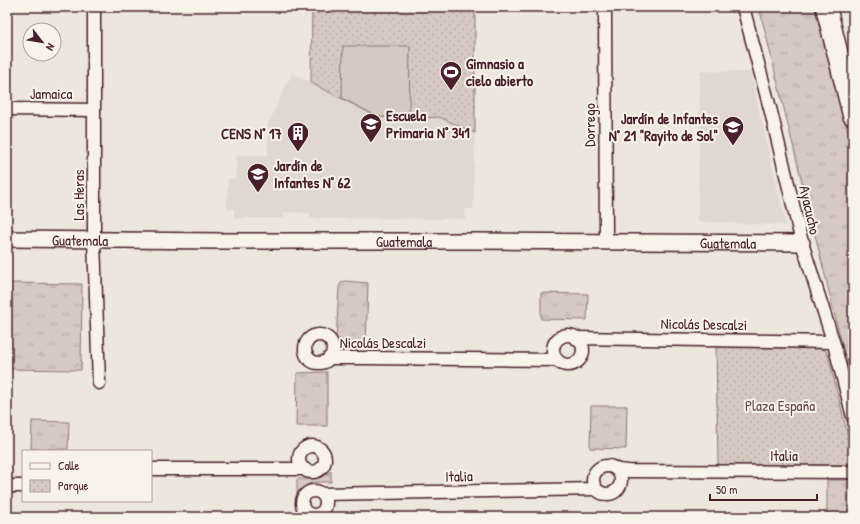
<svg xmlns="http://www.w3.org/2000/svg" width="860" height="524" font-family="'Patrick Hand',sans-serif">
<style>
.built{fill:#e0d7d0}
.grass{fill:url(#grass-tufts);stroke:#907476}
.park{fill:url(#park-dots);stroke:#907476}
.pitch{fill:#d5c9c2;stroke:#907476}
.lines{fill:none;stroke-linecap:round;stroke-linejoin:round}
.minor-casing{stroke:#4a1f2b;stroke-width:15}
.tertiary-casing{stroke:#4a1f2b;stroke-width:18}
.trunk-casing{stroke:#4a1f2b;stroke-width:23}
.minor{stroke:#f7f3e8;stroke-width:12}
.tertiary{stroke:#f7f3e8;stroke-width:15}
.trunk{stroke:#f7f3e8;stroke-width:20}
.labels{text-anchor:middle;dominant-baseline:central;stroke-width:4;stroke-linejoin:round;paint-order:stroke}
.poi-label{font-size:15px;font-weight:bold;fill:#4a1f2b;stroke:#f7f3e8;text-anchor:start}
.street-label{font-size:15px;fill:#4a1f2b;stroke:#f7f3e8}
.park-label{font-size:15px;fill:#6d4a51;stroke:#f7f3e8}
</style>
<defs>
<pattern id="grass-tufts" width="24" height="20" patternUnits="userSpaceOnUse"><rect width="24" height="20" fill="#d5c9c2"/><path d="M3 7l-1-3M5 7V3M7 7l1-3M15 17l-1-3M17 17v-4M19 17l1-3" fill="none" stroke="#b8aca7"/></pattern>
<pattern id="park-dots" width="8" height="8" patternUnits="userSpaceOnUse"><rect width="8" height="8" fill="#d5c9c2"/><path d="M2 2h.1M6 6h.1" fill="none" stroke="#b8aca7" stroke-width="1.8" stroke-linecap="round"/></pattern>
</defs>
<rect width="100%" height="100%" fill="#ece6dd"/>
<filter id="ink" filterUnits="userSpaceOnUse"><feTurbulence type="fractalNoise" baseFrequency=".025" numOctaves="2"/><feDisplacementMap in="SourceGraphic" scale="8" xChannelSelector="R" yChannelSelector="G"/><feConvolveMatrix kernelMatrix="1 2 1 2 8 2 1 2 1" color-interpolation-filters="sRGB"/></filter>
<g filter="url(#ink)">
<g class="built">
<polygon points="700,71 750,72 786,225 698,222"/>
<polygon points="292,73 376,116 400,119 439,117 475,133 473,209 465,209 465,219 310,218 310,213 284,212 284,218 234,218 234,209 227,209 228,179 235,179 237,155 268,155 268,124"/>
</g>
<g class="grass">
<polygon points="759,7 817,7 853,151 853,389"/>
<polygon points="344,281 368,283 366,346 344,346 341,345 336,340 339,287 341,283"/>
<polygon points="7,283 82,284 81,370 7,369"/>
<polygon points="541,293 588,294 587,320 541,319"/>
<polygon points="327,372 327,426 296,426 297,373"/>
<polygon points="591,406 627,406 626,449 590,448"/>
<polygon points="32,421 69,422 68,449 31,449"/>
<path d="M331,471V482C313,482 308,480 297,496V479C310,479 321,480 331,471Z"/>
<rect x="827" y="480" width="26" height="37"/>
</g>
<g class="park">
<polygon points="312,7 475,7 475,133 439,117 400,119 376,116 311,83"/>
<path d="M716,347H818L826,351L828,355L852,452C853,462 851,465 841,465H718Z"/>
</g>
<polygon class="pitch" points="343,46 410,46 409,118 400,119 376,116 342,98"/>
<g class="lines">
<g class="minor-casing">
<g id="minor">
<polyline points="94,7 94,240 99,383"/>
<polyline points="605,7 606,242"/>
<polyline points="743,7 771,112 802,243 834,344 853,417"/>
<polyline points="7,109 94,110"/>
<circle cx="319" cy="349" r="14"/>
<circle cx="568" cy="350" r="15"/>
<polyline points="575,338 833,342"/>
<polyline points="329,358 367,358 557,360"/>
<circle cx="312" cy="459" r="13"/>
<circle cx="607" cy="480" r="14"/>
<polyline points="151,469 305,469"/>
<polyline points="618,470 628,471 853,472"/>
<polyline points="7,486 23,486"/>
<circle cx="314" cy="503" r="12"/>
<polyline points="322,494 596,489"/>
</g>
</g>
<g class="tertiary-casing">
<g id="tertiary">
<path id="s1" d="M7,239L222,241H474L802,243"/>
</g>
</g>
<g class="trunk-casing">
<polyline id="trunk" points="826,7 853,115"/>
</g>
<use href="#minor" class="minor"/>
<use href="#tertiary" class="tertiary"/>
<use href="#trunk" class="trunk"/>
</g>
</g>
<defs>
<g id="stadium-pin" transform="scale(1.15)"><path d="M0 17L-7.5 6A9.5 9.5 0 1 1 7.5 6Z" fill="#4a1f2b" stroke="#f7f3e8"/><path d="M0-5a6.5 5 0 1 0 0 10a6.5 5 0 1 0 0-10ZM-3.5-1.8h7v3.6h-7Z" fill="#fff"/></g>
<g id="school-pin" transform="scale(1.15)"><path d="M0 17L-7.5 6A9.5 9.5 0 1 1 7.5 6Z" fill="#4a1f2b" stroke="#f7f3e8"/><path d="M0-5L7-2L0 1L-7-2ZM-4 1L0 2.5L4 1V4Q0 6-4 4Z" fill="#fff"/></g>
<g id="building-pin" transform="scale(1.15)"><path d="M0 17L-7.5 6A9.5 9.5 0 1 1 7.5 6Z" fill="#4a1f2b" stroke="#f7f3e8"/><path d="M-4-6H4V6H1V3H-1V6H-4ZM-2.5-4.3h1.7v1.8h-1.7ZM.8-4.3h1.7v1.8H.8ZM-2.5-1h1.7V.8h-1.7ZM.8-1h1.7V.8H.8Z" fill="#fff"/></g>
</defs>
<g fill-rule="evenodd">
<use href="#stadium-pin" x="451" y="72"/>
<use href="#school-pin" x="371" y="124"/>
<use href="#school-pin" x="733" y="127"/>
<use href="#building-pin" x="298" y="133"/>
<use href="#school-pin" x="258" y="174"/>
</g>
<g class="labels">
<g class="poi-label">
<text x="466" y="63">Gimnasio a<tspan x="466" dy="17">cielo abierto</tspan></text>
<text x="386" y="115">Escuela<tspan x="386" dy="17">Primaria N° 341</tspan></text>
<text x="718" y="118" text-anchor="end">Jardín de Infantes<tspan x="718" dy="17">N° 21 "Rayito de Sol"</tspan></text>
<text x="282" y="133" text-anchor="end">CENS N° 17</text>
<text x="274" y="165">Jardín de<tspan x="274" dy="17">Infantes N° 62</tspan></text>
</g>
<g class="street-label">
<text x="51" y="93">Jamaica</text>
<text transform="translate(589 125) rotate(-90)">Dorrego</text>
<text transform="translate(78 195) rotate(-90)">Las Heras</text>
<text transform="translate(810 210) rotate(77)">Ayacucho</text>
<text stroke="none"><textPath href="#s1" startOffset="73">Guatemala</textPath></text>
<text stroke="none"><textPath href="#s1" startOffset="397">Guatemala</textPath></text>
<text stroke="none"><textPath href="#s1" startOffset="721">Guatemala</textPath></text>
<text transform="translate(704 324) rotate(1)">Nicolás Descalzi</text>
<text x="383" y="342">Nicolás Descalzi</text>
<text x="784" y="455">Italia</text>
<text transform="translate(459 476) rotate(-1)">Italia</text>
</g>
<g class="park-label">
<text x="780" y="405">Plaza España</text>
</g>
</g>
<rect width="860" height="524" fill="none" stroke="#f7f3e8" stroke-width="24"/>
<rect x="12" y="12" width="836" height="500" fill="none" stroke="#4a1f2b" stroke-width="1.5" filter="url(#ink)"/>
<rect x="22" y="450" width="130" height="52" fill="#f7f3e8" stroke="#b29e9c"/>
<rect x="30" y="463" width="20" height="6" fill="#f7f3e8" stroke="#b29e9c"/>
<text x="58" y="470" font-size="12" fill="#4a1f2b">Calle</text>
<rect x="30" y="480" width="20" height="12" fill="url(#park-dots)" stroke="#b29e9c"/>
<text x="58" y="490" font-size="12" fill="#4a1f2b">Parque</text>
<g transform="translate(42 42) rotate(121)"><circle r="19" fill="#f7f3e8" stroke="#b29e9c"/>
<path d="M0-3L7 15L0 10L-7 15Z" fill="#4a1f2b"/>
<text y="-6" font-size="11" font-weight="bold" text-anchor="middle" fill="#4a1f2b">N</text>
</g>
<path d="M710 494v6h107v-6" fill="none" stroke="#4a1f2b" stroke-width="2"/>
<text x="716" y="494" font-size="12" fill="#4a1f2b" stroke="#f7f3e8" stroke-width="3" paint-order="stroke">50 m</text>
</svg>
